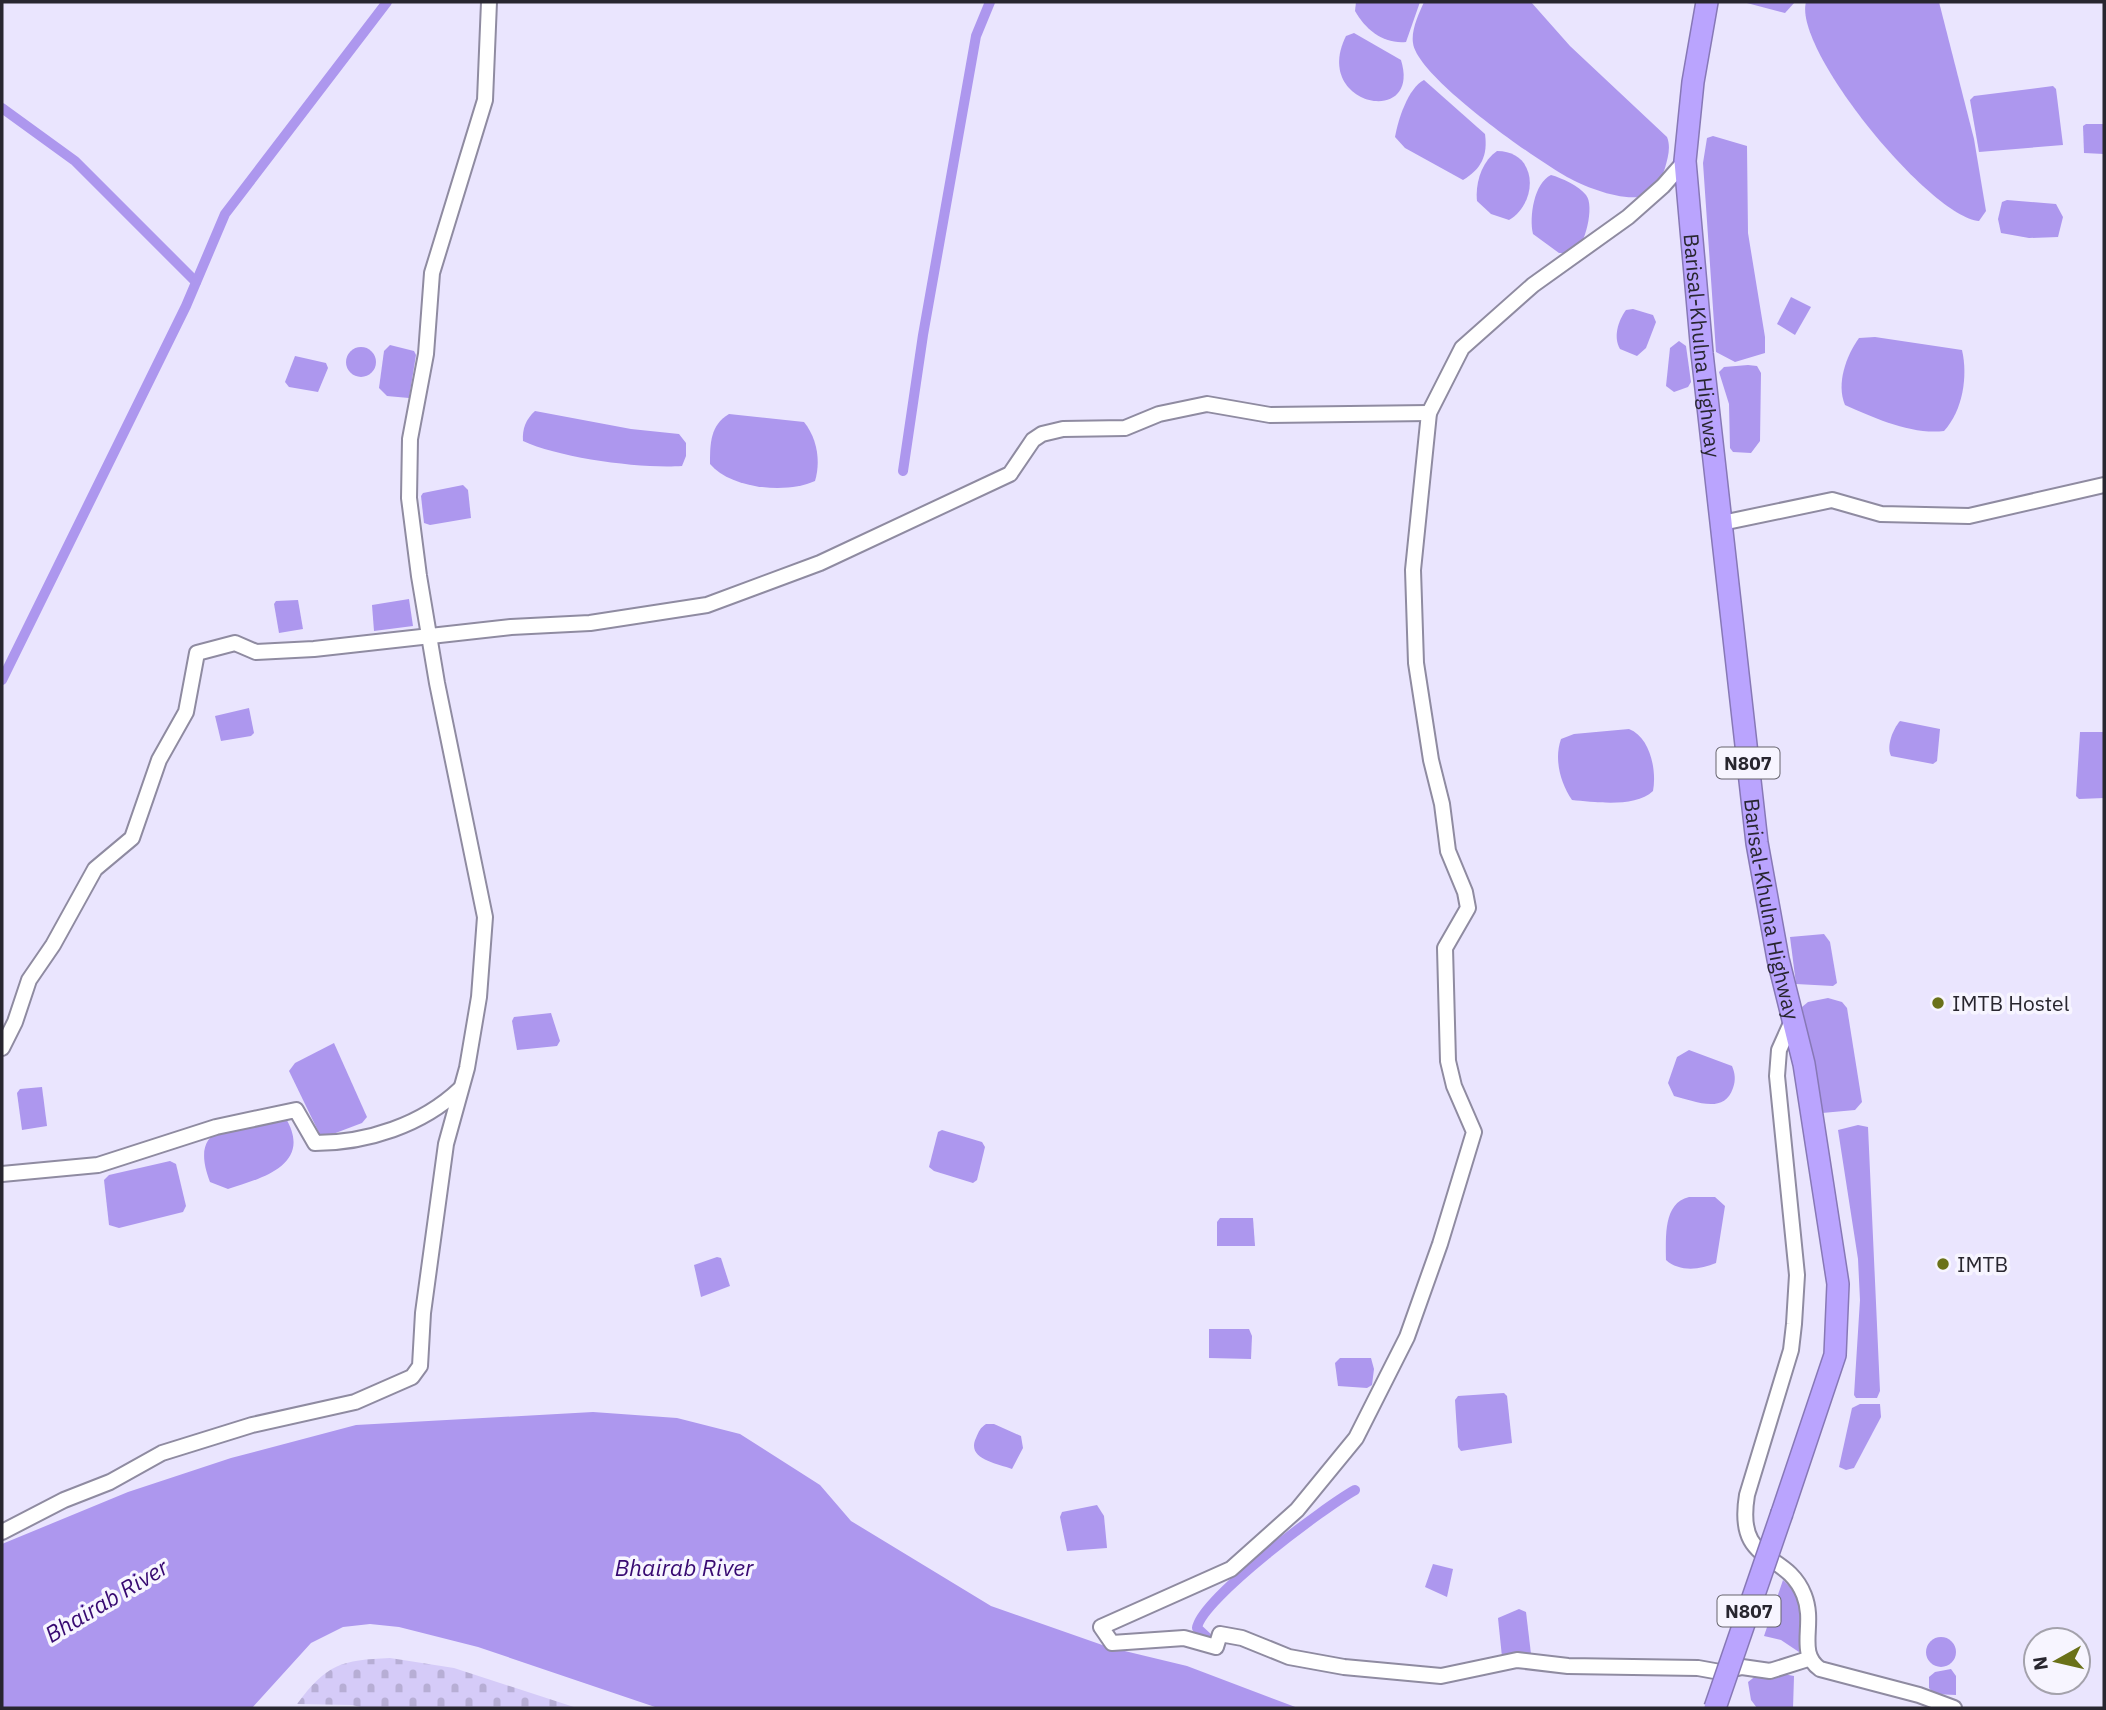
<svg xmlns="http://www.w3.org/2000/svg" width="2106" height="1710" font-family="'IBM Plex Sans',sans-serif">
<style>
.cemetery{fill:url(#cemetery-stones)}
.water{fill:#ad97ee}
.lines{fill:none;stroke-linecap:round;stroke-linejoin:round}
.canal{stroke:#ad97ee;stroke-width:10}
.minor-casing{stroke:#8f8ba1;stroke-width:18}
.highway-casing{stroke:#8778b6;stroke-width:24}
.minor{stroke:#fff;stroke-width:14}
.highway{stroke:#baa4fe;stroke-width:21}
.highway-bridge-casing{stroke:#8778b6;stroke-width:24;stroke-linecap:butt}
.highway-bridge{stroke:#baa4fe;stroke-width:21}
.poi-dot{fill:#6a7119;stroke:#f7f5ff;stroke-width:2.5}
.labels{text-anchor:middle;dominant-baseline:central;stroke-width:7;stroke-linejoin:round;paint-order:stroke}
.shield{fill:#f7f5ff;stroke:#66646d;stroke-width:2}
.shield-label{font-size:19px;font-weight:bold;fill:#28262f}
.street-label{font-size:21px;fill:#28262f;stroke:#f7f5ff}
.poi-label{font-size:21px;fill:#28262f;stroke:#f7f5ff;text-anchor:start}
.water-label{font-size:23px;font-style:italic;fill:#370971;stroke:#f7f5ff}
</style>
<defs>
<pattern id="cemetery-stones" width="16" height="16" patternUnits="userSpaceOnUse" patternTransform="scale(1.75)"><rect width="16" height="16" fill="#d5cbf8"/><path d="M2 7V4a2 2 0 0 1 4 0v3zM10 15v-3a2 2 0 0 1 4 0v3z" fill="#b7aed5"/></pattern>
</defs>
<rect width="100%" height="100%" fill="#eae5fe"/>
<path class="cemetery" d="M390,1658L454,1668L577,1708H364L352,1705L297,1704C327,1664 341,1660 390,1658Z"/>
<g class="water">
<path d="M1356,2H1420L1406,42C1383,44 1366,30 1355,11Z"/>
<path d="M1424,2H1531L1570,46L1667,137C1671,147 1668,157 1665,168C1662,177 1653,194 1644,196C1623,202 1585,187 1567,177C1535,159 1417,77 1413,43C1411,30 1419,13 1424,2Z"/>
<polygon points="1743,2 1795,2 1785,13"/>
<path d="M1806,2H1939L1974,139L1986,211L1979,221C1930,217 1793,50 1806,2Z"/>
<path d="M1354,33L1401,60C1422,128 1311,106 1346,36Z"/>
<path d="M1424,80L1485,134C1488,156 1481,169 1463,180L1405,148L1395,137C1398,120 1408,88 1424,80Z"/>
<polygon points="2053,86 2056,89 2063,145 1979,152 1970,100 1974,96"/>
<polygon points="2086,124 2104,124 2104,154 2084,153 2083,126"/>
<polygon points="1713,136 1747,146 1748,233 1765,337 1765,353 1735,362 1716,352 1703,163 1707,138"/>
<path d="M1497,151C1538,151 1539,202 1509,220L1491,214L1477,201C1475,183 1482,161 1497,151Z"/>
<path d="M1551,175C1562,178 1579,186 1586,195C1595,206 1585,246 1574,253H1559L1533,234C1529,217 1534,183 1551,175Z"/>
<polygon points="2007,200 2056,204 2063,217 2058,237 2029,238 2001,233 1998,219 2002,202"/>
<polygon points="1791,297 1811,307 1795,335 1777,324"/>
<path d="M1633,309L1653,315L1656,322L1646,348L1637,356L1620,349C1613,337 1618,321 1626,310Z"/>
<path d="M1875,337L1962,350C1968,376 1963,410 1944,431C1912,435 1874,418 1845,405C1836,384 1846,356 1859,338Z"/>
<polygon points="1679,341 1686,346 1691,382 1688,387 1674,392 1666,386 1670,348"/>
<polygon points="390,345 414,351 416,355 409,398 387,396 379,388 384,351"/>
<circle cx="361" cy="362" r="15"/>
<polygon points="295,356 326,363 328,368 318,392 289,387 285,382"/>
<polygon points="1748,365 1757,366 1761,373 1760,441 1751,453 1733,452 1730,448 1729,404 1719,372 1724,367"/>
<path d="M535,411L631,429L679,434L686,443V456L682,466C642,469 559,458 523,441C522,429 526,419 535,411Z"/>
<path d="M729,414L804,422C817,438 821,461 815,481C787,494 731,489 710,464C710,444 710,425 729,414Z"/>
<polygon points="463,485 468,490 471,518 430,525 424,523 421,496 423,493"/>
<polygon points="409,599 413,626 374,631 372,605"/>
<polygon points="298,600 303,629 279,633 274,604 276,601"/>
<polygon points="249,708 254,733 251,736 221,741 215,716"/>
<path d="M1900,721L1940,729L1937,761L1933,764L1891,756C1886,746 1893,729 1900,721Z"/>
<path d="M1629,729C1650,737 1657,770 1653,791C1635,808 1595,802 1572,800C1560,782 1554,759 1561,739L1574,734Z"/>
<polygon points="2080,732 2104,732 2104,798 2079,799 2076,796"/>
<polygon points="1824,934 1830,942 1837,983 1833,986 1796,984 1790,937"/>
<polygon points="1828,998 1842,1002 1847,1008 1862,1102 1855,1110 1822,1113 1802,1007 1808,1002"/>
<polygon points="551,1013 560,1041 557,1046 517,1050 512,1021 514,1017"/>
<polygon points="334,1043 367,1117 362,1123 325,1137 320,1135 289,1071 295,1063"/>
<path d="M1689,1050L1732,1066C1735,1073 1736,1080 1733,1088C1724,1115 1695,1101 1674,1096L1668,1083L1677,1057Z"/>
<polygon points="42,1087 47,1126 22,1130 17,1093 20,1089"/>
<path d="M285,1117C314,1164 263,1178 228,1189L210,1182C186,1120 240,1126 285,1117Z"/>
<polygon points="1858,1125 1868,1127 1880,1391 1877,1398 1856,1398 1854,1395 1860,1300 1858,1259 1838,1130"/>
<polygon points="942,1130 982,1142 985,1147 977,1180 973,1183 934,1171 929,1167 938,1132"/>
<polygon points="170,1161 176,1164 186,1206 183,1212 119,1228 109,1225 104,1180 109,1175"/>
<path d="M1689,1197H1715L1725,1206L1716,1263C1700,1270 1679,1272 1666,1260C1666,1237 1663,1203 1689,1197Z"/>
<polygon points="1220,1218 1253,1218 1255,1246 1217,1246 1217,1222"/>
<polygon points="717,1257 721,1258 730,1286 701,1297 694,1265"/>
<polygon points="1209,1329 1249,1329 1252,1336 1251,1359 1209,1358"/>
<polygon points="1340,1358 1371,1358 1374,1369 1372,1385 1367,1388 1338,1386 1335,1363"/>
<polygon points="1504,1393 1507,1396 1512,1443 1461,1451 1458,1447 1455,1400 1458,1396"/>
<polygon points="1860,1404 1880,1404 1881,1417 1854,1468 1846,1470 1839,1467 1852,1408"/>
<polygon points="593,1412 677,1418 740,1434 820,1485 851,1521 991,1606 1108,1647 1187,1666 1298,1708 658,1708 478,1647 399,1627 370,1624 343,1627 311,1643 252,1708 2,1708 2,1544 128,1492 231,1458 356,1425"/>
<path d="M986,1424H994L1021,1436L1023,1448L1012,1469C996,1463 966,1459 976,1438C979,1431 980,1428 986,1424Z"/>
<polygon points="1097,1505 1104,1516 1107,1548 1067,1551 1060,1517 1062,1512"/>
<polygon points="1433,1564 1453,1569 1447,1597 1425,1587"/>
<path d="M1783,1580C1806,1600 1803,1623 1799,1652L1781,1640L1764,1636Z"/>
<polygon points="1519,1609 1526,1612 1531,1654 1502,1657 1498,1618"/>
<circle cx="1941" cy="1652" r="15"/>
<polygon points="1951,1669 1956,1676 1956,1695 1934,1694 1929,1688 1929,1677 1935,1672"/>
<polygon points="1778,1673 1794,1676 1793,1708 1757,1708 1751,1700 1748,1682 1757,1675"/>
</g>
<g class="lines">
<g class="canal">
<polyline points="2,108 75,161 196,282"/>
<polyline points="903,471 923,335 976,36 990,2"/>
<polyline points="2,680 186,306 225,214 387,2"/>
<path d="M1212,1642L1197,1628C1201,1599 1326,1506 1355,1490"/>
</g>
<g class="minor-casing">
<g id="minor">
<polyline points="1685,161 1663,186 1628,217 1533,285 1462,348 1429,413 1413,570 1416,663 1431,760 1442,804 1448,851 1465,892 1468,908 1445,948 1448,1061 1454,1086 1474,1132 1440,1244 1407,1337 1356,1438 1297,1510 1231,1569 1101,1627 1112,1643 1184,1638 1216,1647 1220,1634 1242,1638 1289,1657 1344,1667 1441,1676 1517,1660 1568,1666 1698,1668 1720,1672 1742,1667 1770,1671 1808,1659"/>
<polyline points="1722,523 1832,500 1881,514 1969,516 2104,485"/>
<path d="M1792,1021L1779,1050L1777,1076L1797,1275L1794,1324L1791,1350L1747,1495C1735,1567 1786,1549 1804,1595C1816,1625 1796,1652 1820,1669L1919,1695L1954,1708"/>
<polyline points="2,1048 15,1022 29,980 53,945 95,869 132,838 159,760 186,712 197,653 235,643 256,652 314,649 511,627 590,623 707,605 820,563 1010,474 1033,440 1042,434 1063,429 1125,428 1159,414 1207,404 1270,415 1429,413"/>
<path d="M2,1174L98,1165L216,1127L296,1110L315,1143C367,1143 422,1125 460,1089"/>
<polyline points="2,1532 64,1500 110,1482 162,1453 252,1425 355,1402 412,1377 420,1366 423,1313 446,1144 467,1068 479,997 485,917 437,683 419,576 409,498 410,439 426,354 432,273 485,100 489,2"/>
</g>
</g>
<g class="highway-casing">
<g id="highway">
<path id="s1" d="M1707,2L1693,82L1685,161L1702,353L1757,843L1778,959L1804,1064L1838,1284L1835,1355L1782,1513"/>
</g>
</g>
<use href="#minor" class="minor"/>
<use href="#highway" class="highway"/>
<g class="highway-bridge-casing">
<polyline id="highway-bridge" points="1715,1708 1782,1513"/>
</g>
<use href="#highway-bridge" class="highway-bridge"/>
</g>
<g class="poi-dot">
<circle cx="1938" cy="1003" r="7"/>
<circle cx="1943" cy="1264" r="7"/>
</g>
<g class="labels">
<g class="shield">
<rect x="1716.5" y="747.5" width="63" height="31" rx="5"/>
<rect x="1717.5" y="1595.5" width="63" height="31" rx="5"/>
</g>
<g class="shield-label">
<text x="1748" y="763">N807</text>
<text x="1749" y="1611">N807</text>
</g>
<g class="street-label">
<text stroke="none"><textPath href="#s1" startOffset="346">Barisal-Khulna Highway</textPath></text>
<text stroke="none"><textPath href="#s1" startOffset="914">Barisal-Khulna Highway</textPath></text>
</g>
<g class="poi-label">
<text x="1952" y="1003">IMTB Hostel</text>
<text x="1957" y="1264">IMTB</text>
</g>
<g class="water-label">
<text x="684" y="1567">Bhairab River</text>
<text transform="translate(106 1600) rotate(-31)">Bhairab River</text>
</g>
</g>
<rect width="2106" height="1710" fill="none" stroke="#28262f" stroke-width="7"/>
<g transform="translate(2057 1661) rotate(262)"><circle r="33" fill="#f7f5ff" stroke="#a4a2ac" stroke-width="2"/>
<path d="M0-5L12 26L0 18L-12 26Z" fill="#6a7119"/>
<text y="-10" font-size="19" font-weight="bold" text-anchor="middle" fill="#28262f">N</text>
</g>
</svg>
